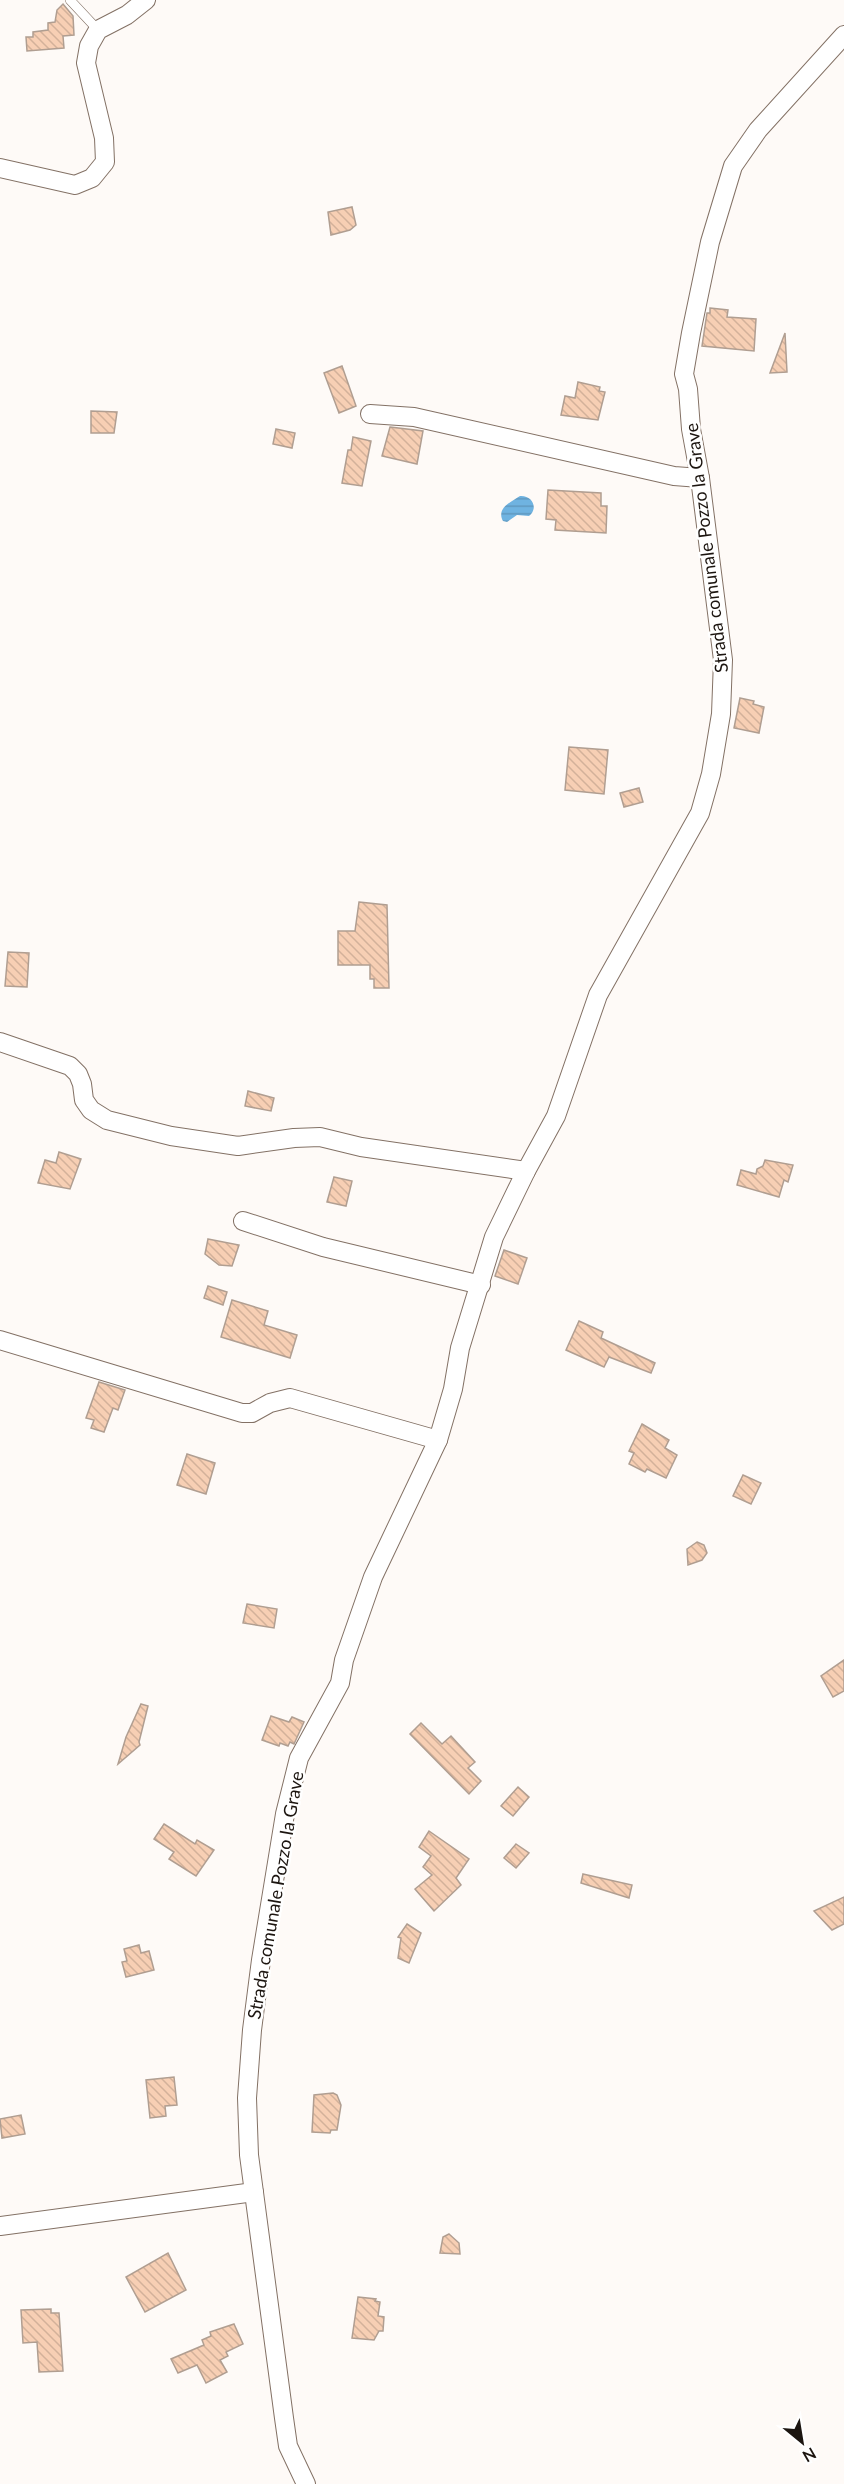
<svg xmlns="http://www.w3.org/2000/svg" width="844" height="2484" font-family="Lato,sans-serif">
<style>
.water{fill:url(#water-rules)}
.building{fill:url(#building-back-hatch);stroke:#b09e91;stroke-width:1.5}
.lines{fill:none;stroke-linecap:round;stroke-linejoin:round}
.lane-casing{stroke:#837165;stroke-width:10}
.street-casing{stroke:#837165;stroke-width:20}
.lane{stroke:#fff;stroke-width:9}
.street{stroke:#fff;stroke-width:18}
.labels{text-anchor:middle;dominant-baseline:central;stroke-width:5;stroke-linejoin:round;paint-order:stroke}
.street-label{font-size:18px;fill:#1c1510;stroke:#fff}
</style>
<defs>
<pattern id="water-rules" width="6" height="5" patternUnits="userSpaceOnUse" patternTransform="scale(1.5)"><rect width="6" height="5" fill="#6fb3e1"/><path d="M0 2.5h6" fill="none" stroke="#6099c0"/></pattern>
<pattern id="building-back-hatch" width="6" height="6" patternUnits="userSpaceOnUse" patternTransform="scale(1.5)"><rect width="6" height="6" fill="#f7cfb4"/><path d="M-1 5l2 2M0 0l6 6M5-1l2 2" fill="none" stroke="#d3b19a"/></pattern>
</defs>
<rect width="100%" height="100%" fill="#fefaf7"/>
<path class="water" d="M520,496C532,495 539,508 529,516L517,515L507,522L503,521C496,508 511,502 520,496Z"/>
<g class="building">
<polygon points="63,4 73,16 74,35 63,36 64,48 27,51 26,37 33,37 33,32 48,30 48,23 55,22 57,10"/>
<polygon points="352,207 356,225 350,230 331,235 328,212"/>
<polygon points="710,308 728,310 727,317 756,319 754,351 702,346 707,313 710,313"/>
<polygon points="785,333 787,372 770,373"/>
<polygon points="342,366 356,406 339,413 324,373"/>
<polygon points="578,382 600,387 599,391 605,392 598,420 561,415 565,396 575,398"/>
<polygon points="91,411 117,412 114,433 91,433"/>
<polygon points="390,427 423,431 417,464 382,456"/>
<polygon points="276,429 295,433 292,448 273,444"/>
<polygon points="353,437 371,441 362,486 342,483 348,450 351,450"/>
<polygon points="548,490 601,493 601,506 607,506 606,533 555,530 556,520 546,519"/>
<polygon points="740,698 754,701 753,704 764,707 759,733 734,728"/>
<polygon points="569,747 608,750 604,794 565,790"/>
<polygon points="639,788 643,802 624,807 620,793"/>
<polygon points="359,902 387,905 389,988 374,988 374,979 370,979 370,965 338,965 338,931 355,931"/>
<polygon points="8,952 29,953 27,987 5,986"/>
<polygon points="248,1091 274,1098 271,1111 245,1106"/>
<polygon points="59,1152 81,1159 70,1189 38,1183 45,1160 56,1163"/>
<polygon points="765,1160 793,1165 788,1182 784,1180 779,1197 737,1185 741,1170 756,1174 757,1169 763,1166"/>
<polygon points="334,1177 352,1181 346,1206 327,1202"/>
<polygon points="208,1239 239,1245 232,1266 219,1265 205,1254"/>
<polygon points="504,1250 527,1258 518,1284 495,1276"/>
<polygon points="208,1286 227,1292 223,1305 204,1298"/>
<polygon points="232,1300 268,1311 264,1325 297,1335 290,1358 221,1337"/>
<polygon points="579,1321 603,1332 601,1338 655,1363 651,1373 609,1357 604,1367 566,1350"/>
<polygon points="99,1382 125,1390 118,1410 113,1408 104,1432 91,1428 94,1420 86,1418"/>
<polygon points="642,1424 669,1440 665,1448 677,1455 666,1478 647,1469 645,1472 629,1464 634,1453 629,1451"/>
<polygon points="187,1454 215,1463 206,1494 177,1485"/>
<polygon points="743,1475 761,1483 751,1504 733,1496"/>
<polygon points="697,1542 704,1545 707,1553 702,1560 688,1565 687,1549"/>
<polygon points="247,1604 277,1609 274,1628 243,1623"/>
<polygon points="844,1660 844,1691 833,1697 821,1676"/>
<polygon points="141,1704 148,1706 139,1742 140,1745 118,1764 126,1737"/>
<polygon points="271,1716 289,1722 292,1717 304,1722 294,1744 290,1742 288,1746 280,1743 279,1746 262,1740"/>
<polygon points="421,1723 442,1744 451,1736 475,1762 468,1768 481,1781 469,1794 410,1734"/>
<polygon points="518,1787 529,1797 513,1816 501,1806"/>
<polygon points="164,1824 195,1844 197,1840 214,1850 196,1876 169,1859 174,1852 154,1839"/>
<polygon points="429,1831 469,1859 456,1878 461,1885 434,1911 415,1889 432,1875 423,1867 431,1856 419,1847"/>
<polygon points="516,1844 529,1853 516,1868 504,1858"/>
<polygon points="583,1874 632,1885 629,1898 581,1883"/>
<polygon points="844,1897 844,1924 832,1930 814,1911"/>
<polygon points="407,1924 421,1933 409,1963 398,1958 401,1938 398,1937"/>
<polygon points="139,1945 141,1953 149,1951 154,1970 126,1977 122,1962 127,1961 124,1949"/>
<polygon points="174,2077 177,2105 165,2106 166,2116 150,2118 146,2080"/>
<polygon points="333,2093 337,2095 341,2105 337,2130 331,2130 330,2133 312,2132 314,2095"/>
<polygon points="21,2115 25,2134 2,2138 0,2119"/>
<polygon points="449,2234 459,2243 460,2254 440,2253 443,2237"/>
<polygon points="168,2253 186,2290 145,2312 126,2277"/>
<polygon points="358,2297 376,2299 375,2301 380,2302 378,2316 384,2317 383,2331 379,2331 374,2340 352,2338"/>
<polygon points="51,2309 51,2313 59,2313 63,2371 39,2372 37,2342 23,2343 21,2310"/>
<polygon points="234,2324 243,2344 226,2352 228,2356 220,2360 227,2372 206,2383 197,2365 178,2373 171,2359 204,2345 202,2340 211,2336 210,2332"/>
</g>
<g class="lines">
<g class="lane-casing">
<polyline id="lane" points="70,0 98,30"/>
</g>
<g class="street-casing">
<g id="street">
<polyline points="0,168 75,185 92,178 105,162 104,138 86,63 89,46 98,30 127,15 146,0"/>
<polyline points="370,414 414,417 674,476 700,478"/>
<polyline points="0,1042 70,1066 78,1074 82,1084 84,1100 91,1110 107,1120 171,1136 238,1146 294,1138 320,1137 361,1147 526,1171"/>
<polyline points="243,1221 323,1247 481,1285"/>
<polyline points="0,1340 242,1413 252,1413 270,1403 290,1398 438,1440"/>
<polyline points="0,2226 254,2192"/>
<polyline points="306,2484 288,2446 284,2418 249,2155 247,2098 252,2030 261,1960 285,1814 299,1758 340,1683 344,1660 373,1577 438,1440 453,1389 460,1348 494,1237 526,1171 556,1116 598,995 700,813 711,774 721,714 723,660 700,478 691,429 688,389 684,374 691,333 710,242 733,166 758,130 844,35"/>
</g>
</g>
<use href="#lane" class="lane"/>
<use href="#street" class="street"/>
</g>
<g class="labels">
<g class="street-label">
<text transform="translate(706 548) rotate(-97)">Strada comunale Pozzo la Grave</text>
<text transform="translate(275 1895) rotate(-80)">Strada comunale Pozzo la Grave</text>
</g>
</g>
<g transform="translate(802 2442) rotate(150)" stroke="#ffffff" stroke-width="4.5" paint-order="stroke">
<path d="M0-4.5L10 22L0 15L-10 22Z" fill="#1c1510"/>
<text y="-9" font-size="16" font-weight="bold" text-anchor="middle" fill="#1c1510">N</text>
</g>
</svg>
